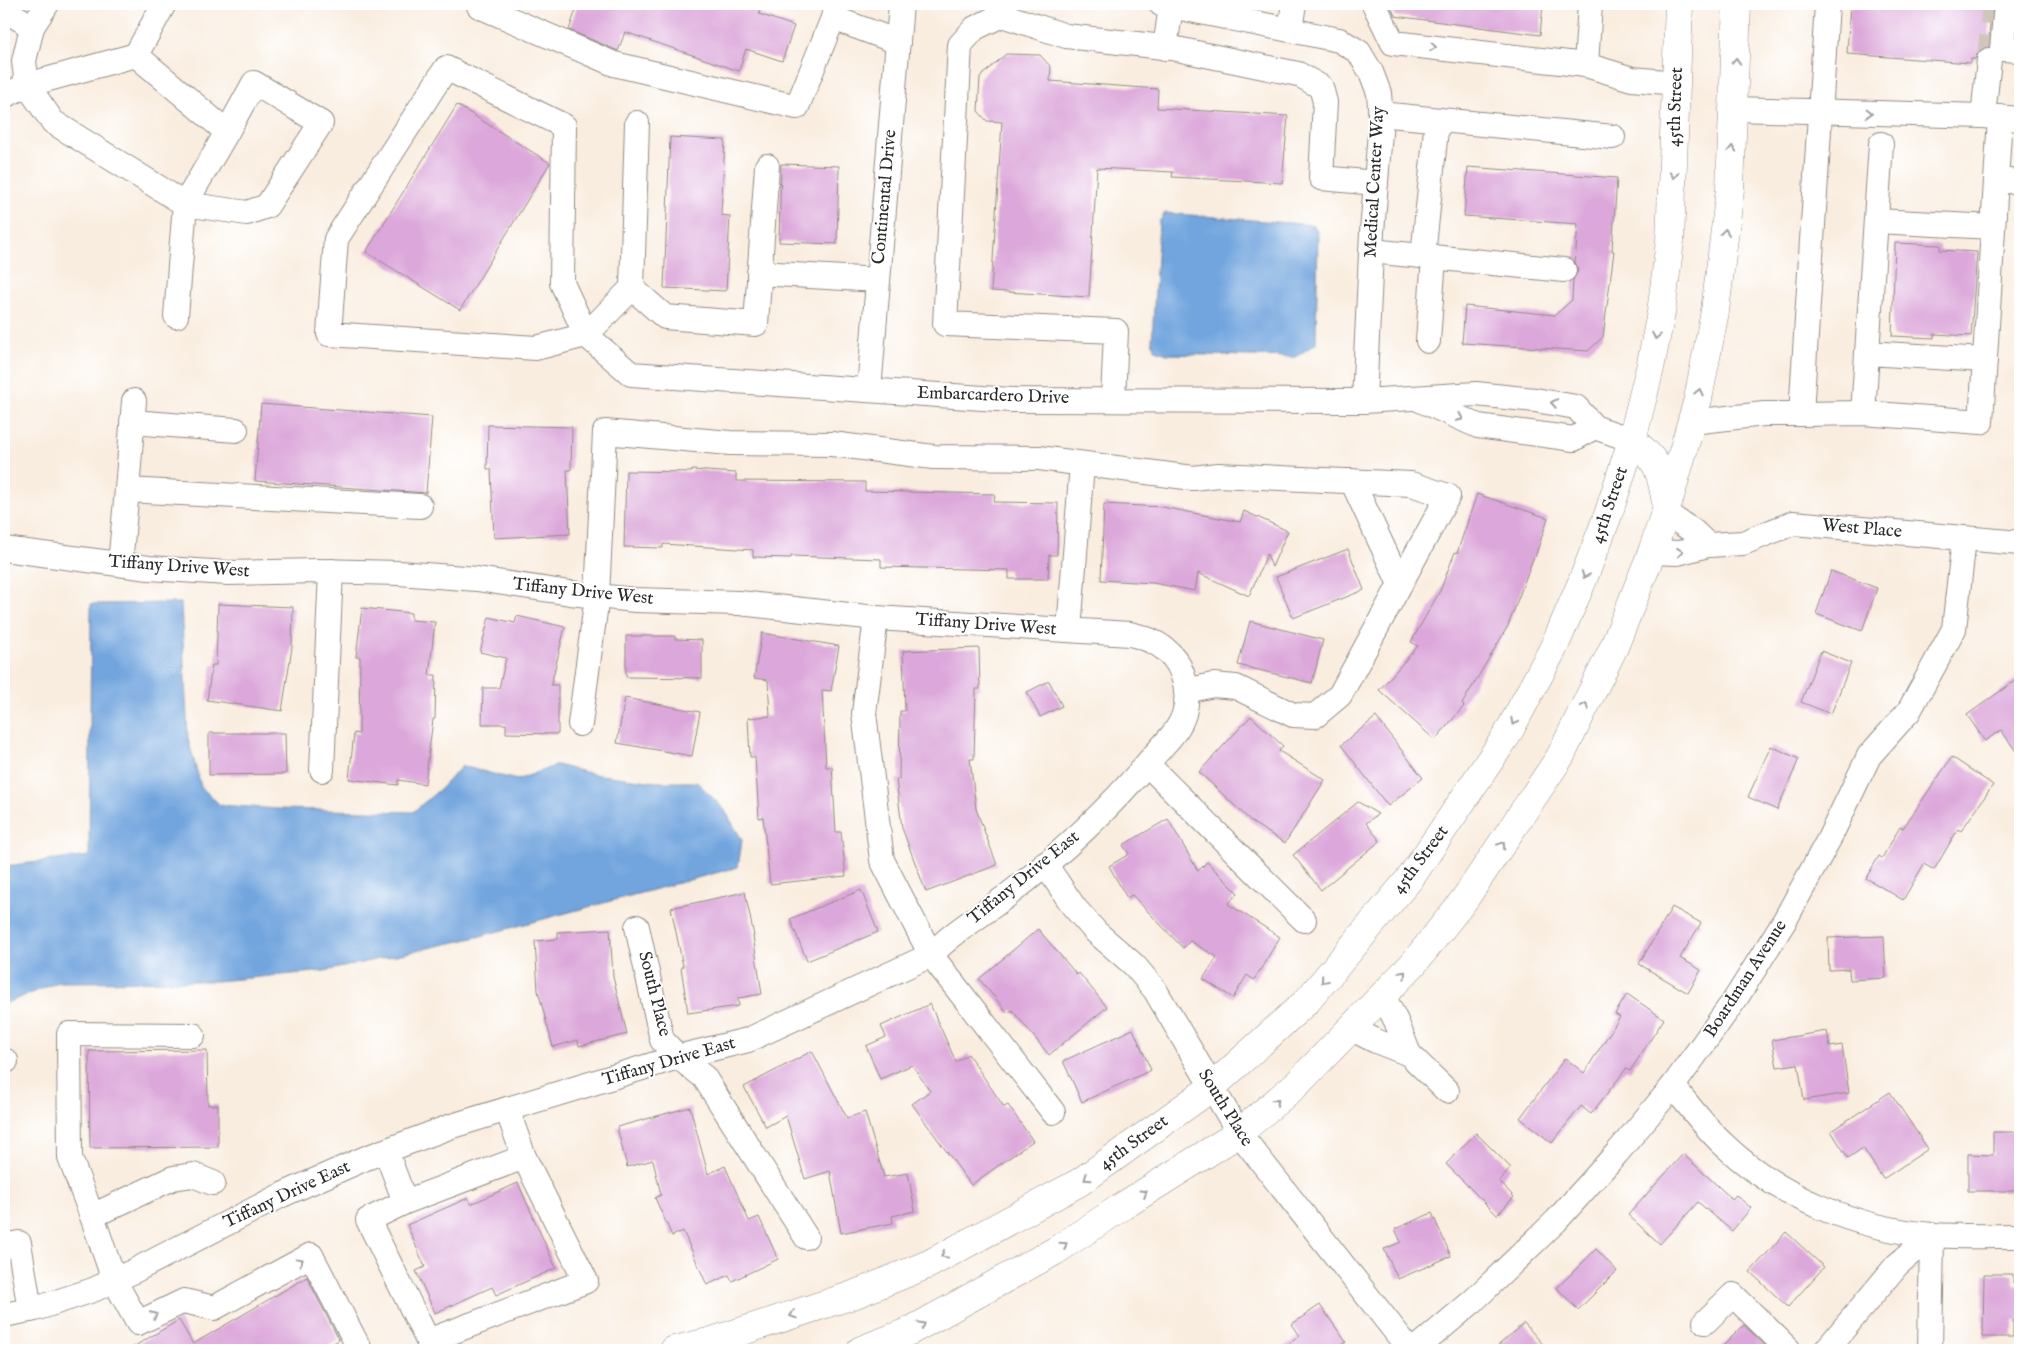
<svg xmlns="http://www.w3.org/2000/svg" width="2024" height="1354" font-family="'IM FELL English',serif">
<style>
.water{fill:#72a5de;stroke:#4e6884}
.building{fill:#dca7da}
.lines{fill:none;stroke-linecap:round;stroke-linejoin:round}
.minor-tunnel{stroke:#d0c6bb;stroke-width:24;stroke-dasharray:24 12;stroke-linecap:butt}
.minor-casing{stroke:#928c85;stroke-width:26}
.major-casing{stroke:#928c85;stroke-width:29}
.minor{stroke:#fff;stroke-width:24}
.major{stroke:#fff;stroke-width:28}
.oneway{stroke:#a0a0a0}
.labels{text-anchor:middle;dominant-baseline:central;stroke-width:4;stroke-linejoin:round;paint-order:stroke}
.street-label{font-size:18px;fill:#2b2b2b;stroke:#fff}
</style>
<rect width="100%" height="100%" fill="#fff"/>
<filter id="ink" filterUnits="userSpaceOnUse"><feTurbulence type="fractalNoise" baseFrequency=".02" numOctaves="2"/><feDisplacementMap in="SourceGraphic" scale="10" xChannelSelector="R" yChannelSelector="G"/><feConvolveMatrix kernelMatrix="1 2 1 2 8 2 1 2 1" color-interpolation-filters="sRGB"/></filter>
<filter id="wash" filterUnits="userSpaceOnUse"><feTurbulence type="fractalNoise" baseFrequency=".0096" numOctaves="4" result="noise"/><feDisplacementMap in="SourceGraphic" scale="20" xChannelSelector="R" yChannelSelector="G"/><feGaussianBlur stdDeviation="1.12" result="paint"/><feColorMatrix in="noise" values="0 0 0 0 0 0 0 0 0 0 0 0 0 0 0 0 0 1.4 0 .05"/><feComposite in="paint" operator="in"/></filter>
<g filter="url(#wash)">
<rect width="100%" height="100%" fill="#f9eddf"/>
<g class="water">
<polygon points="1165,213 1314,225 1318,234 1316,343 1296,357 1167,354 1156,350 1152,341 1159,222"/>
<polygon points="181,603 188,738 201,787 220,805 278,809 413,812 440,789 462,766 517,780 557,765 593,774 656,782 697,782 724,809 742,840 738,867 473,938 325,971 217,981 59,982 4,1004 4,866 89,856 91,604"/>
</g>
<g id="blocks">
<g class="building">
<polygon points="578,4 762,4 759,14 794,26 782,61 746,49 739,71 625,32 618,51 569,30"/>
<polygon points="1390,4 1543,4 1540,35 1395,16"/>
<polygon points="1850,4 1992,4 1988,47 1978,52 1975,59 1971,59 1971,63 1847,54"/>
<polygon points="1006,54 1040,55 1051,67 1050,81 1158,89 1157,108 1288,116 1282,183 1172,177 1173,172 1097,168 1089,297 991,291 1002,122 987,121 978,111 980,77"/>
<polygon points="457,105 550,163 460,310 366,252"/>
<polygon points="670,137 725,140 721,215 730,216 726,291 664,288"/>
<polygon points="781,164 839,166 837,244 779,242"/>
<polygon points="1468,167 1617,178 1612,251 1614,251 1603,337 1588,351 1462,343 1465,306 1555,315 1572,300 1573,280 1578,271 1575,262 1578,224 1464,216"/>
<polygon points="1895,243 1940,245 1940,250 1977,252 1971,336 1934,334 1934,338 1892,336"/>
<polygon points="261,404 432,417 426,493 255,481"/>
<polygon points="488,425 572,427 571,470 567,470 570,534 494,538 491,469 487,469"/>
<polygon points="692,470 736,473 736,481 865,482 865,491 995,494 994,502 1058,503 1057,555 1049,555 1048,579 1009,579 1009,570 881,567 881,559 791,556 791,558 753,557 753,550 663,544 663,548 624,547 626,471 692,472"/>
<polygon points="1477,494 1548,518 1535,557 1534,556 1508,626 1462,704 1464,706 1435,740 1379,690 1418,646 1411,642 1440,591 1455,552 1457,553"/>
<polygon points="1104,504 1162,507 1240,522 1244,511 1288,531 1272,567 1267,554 1249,596 1198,573 1195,591 1153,583 1101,580"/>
<polygon points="1348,549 1364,590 1293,618 1276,577"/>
<polygon points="1831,571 1877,588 1862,631 1816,614"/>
<polygon points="218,604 293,607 292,647 282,711 207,700 212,665 216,665"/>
<polygon points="362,608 411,613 411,620 435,622 429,675 436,675 435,719 433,719 425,784 398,780 398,785 349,779 354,733 359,734 360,657 356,657"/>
<polygon points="517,616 565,627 551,685 558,685 558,734 506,733 506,724 482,724 483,688 499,688 506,658 480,652 489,617 515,623"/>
<polygon points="1250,621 1323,640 1312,683 1238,665"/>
<polygon points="762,633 839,646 831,691 822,690 826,767 832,767 836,832 841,832 846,876 770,884 763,817 759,818 755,757 750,757 748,718 770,716 768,680 754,678"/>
<polygon points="626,636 675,636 675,639 702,640 702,678 626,677"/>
<polygon points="979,648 980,689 976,689 974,759 970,759 976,809 997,865 926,892 902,828 896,779 899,779 900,711 905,711 903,651"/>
<polygon points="1821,651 1851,663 1831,714 1801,702"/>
<polygon points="2020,677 2020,757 2001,730 1985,741 1967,715"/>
<polygon points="1049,681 1062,706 1040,717 1027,692"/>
<polygon points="625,698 700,712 692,756 617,743"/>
<polygon points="1251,716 1283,746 1279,751 1325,780 1285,843 1253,823 1199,772"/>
<polygon points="1376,717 1423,778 1388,806 1341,745"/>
<polygon points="209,733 285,733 286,774 209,775"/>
<polygon points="1771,746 1799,759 1777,810 1748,797"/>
<polygon points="1952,757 1993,785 1961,831 1958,829 1934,870 1924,864 1903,900 1866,878 1879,856 1882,858 1900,827 1903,828"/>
<polygon points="1358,802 1378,814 1366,823 1380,841 1321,890 1293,855"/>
<polygon points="1168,819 1198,871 1207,862 1238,893 1228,904 1280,937 1254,980 1247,975 1233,998 1203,979 1217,957 1190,941 1183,948 1132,895 1127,898 1109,866 1129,854 1123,845"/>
<polygon points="861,890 878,932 807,961 790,919"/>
<polygon points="745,892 754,936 753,936 762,994 738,998 739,1006 688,1013 681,967 683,966 671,908"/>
<polygon points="1672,907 1701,923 1680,958 1701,970 1688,993 1639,964"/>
<polygon points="610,929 613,977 627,1034 579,1046 578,1040 553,1047 538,991 535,941 558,939 558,932"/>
<polygon points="1038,929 1077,975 1079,973 1107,1007 1049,1055 1012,1010 1008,1013 979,979"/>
<polygon points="1884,936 1886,978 1850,980 1849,969 1829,970 1828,938"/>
<polygon points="1627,994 1664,1019 1630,1071 1626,1069 1591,1114 1581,1106 1552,1143 1520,1118 1565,1058 1584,1073 1620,1017 1615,1014"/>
<polygon points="930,1004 956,1062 968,1054 1004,1107 1008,1105 1033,1141 971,1185 912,1104 930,1091 912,1065 880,1079 866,1046 886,1037 881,1026"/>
<polygon points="1133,1029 1151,1070 1082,1102 1063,1061"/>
<polygon points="1827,1031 1830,1047 1842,1045 1849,1093 1804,1100 1798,1064 1777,1067 1772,1040"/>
<polygon points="207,1050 208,1105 218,1105 218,1147 90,1148 89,1051"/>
<polygon points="812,1051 847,1118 865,1112 884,1177 908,1173 915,1211 892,1216 893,1223 841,1233 830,1171 805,1179 786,1116 766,1127 744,1087"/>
<polygon points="1890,1092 1928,1149 1883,1179 1863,1148 1848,1158 1831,1131"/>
<polygon points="690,1107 708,1174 725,1166 749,1221 759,1217 778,1259 732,1281 729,1275 707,1285 683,1231 672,1236 655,1198 661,1195 653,1160 627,1167 617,1127"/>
<polygon points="1993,1132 2020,1132 2020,1191 1968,1191 1968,1154 1993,1155"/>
<polygon points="1476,1133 1511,1168 1499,1181 1514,1197 1497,1215 1446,1164"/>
<polygon points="1683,1154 1732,1199 1736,1195 1751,1208 1732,1231 1698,1202 1660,1244 1628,1215"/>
<polygon points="518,1183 556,1268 496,1295 492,1287 435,1313 416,1271 425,1267 407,1225 468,1198 471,1204"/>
<polygon points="1432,1213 1451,1256 1398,1279 1384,1249 1401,1242 1395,1229"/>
<polygon points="1786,1232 1824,1267 1788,1307 1750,1272"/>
<polygon points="1596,1249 1617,1271 1578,1310 1557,1288"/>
<polygon points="1984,1274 2013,1274 2013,1284 2020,1285 2020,1320 2013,1320 2013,1337 1983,1337"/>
<polygon points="307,1277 339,1340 321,1350 128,1350 179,1320 193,1344"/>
<polygon points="1320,1305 1346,1342 1333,1350 1279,1350 1300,1336 1292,1324"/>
<polygon points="1524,1323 1548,1350 1493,1350"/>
<polygon points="1744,1325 1770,1350 1719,1350"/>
</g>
</g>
</g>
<g filter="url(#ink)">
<use href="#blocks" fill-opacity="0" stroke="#928c85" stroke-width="1"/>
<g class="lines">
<polyline class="minor-tunnel" points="1989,60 1994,4"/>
<g class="minor-casing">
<g id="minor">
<polyline points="47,4 32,27 24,61 27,85 53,122 185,204 227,132 136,55"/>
<polyline points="481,4 479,6 614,64 797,107 833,18 837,4"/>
<polyline points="1161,4 1339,40 1359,52 1371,72 1379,93 1381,120 1372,232 1364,401"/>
<polyline points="1374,4 1393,43 1586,65 1632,79 1677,83"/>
<polyline points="1827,4 1801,414 1863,413 1981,422 2000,117"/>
<polyline points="2006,4 2002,49 2020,50"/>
<polyline points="4,9 32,27"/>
<polyline points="833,18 898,42"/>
<polyline points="1290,29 1294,4"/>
<polyline points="1165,48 1171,6"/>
<polyline points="136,55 164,4"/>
<polyline points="1586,65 1590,4"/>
<polygon points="446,68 564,126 562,283 586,335 536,348 329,334 336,239"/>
<polyline points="4,96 27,85 136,55"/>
<polyline points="1734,109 1983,116 2020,119"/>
<polyline points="1380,114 1613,137"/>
<polyline points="1983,116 1989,60"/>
<polyline points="637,123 632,288 586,335 631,374 1012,400 1364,401 1476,394 1535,400 1576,407 1594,427 1632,440"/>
<polyline points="1996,180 2020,182"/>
<polyline points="1876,221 1993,227"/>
<polyline points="1371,251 1564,270"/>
<polyline points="1423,256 1437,120"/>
<polyline points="759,273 878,280"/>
<polyline points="632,288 665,317 756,324 767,166"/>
<polyline points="176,316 185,204 247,213 267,206 321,123 254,83 227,132"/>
<polyline points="1428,341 1434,257"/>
<polyline points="1867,353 1881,144"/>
<polyline points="869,390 901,4"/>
<polyline points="1113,400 1116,331 945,324 960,45 975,28 1002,15 1066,36 1172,48 1298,74 1321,87 1325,102 1321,178 1376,183"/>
<polyline points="1420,400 1478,426 1574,439 1594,427"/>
<polyline points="1863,413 1867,353 1985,360"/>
<polyline points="132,422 236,430"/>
<polyline points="1691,422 1764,414 1801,414"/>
<polyline points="1352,481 1400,584"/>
<polyline points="127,490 134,401"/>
<polyline points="1665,513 1693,531 1708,545"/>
<path d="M4,549L149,568L228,573L318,571L399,573L477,579L570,593L635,600L739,603L876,618L1130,634C1153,639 1174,650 1182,673C1187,686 1188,700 1184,714C1179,731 1163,745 1151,759C1109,809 1060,855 1008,895C982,915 954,931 931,955L748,1040L678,1057L452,1126L366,1158L282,1195L130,1273L93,1290L35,1309L4,1315"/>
<polyline points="1652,552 1678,553 1708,545 1743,543 1793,523 2020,543"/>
<polyline points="120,564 127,490 420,506"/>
<polyline points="876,618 864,713 882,860 931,955 1053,1112"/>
<polyline points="1069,630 1082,464"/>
<polyline points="580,724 597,596 605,432 730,443 832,444 933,457 1039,458 1193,478 1218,475 1411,484 1448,496 1340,695 1315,716 1293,715 1236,687 1213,685 1186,691"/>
<polyline points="1147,764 1304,920"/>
<polyline points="322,770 331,571"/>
<polyline points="1045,864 1074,907 1096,932 1134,965 1155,990 1239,1133 1410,1350"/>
<polyline points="637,927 662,1040 678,1057 704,1077 806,1237"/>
<polyline points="1352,1029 1376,1041 1409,1054 1396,1021 1383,995"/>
<polyline points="1409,1054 1447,1091"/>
<polyline points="4,1061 6,1061"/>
<path d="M1673,1086C1689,1106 1704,1126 1723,1144C1778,1197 1857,1229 1932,1235C1962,1237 1991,1236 2020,1236"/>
<polyline points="507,1109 524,1157"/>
<polyline points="386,1151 405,1202 368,1220 428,1341 586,1281 524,1157 405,1202"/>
<polyline points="213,1183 193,1175 173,1178 92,1216 114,1280 138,1323 184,1301 214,1308 311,1255 360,1350"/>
<polyline points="92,1216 70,1158 69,1034 193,1035"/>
<polyline points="4,1246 19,1243 30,1310"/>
<polyline points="1705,1322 1733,1295 1789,1350"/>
<polyline points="1415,1350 1473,1301 1556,1221 1617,1153 1673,1086 1736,998 1785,920 1829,839 1869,756 1909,711 1954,629 1964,538"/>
<polyline points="1826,1350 1897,1265 1932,1235"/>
<polyline points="1930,1350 1932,1235"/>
</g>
</g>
<g class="major-casing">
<g id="major">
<path d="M1632,440C1659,462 1660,468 1666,503"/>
<polyline points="674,1350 712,1341 853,1295 929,1264 1080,1182 1211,1088 1307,1001 1411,877 1507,735 1554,647 1582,582 1608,515 1632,440 1650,368 1661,313 1670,241 1679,4"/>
<polyline points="861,1350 910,1331 1055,1251 1123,1206 1239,1133 1297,1084 1414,963 1464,900 1560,757 1614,647 1652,552 1667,507 1698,399 1715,311 1730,189 1737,4"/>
</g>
</g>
<use href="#minor" class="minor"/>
<use href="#major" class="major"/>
</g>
<defs><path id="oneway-chevron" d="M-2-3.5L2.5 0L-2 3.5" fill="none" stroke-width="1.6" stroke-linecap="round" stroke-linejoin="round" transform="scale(1.25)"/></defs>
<g class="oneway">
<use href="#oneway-chevron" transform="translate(1433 47) rotate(6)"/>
<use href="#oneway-chevron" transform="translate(1736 61) rotate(-87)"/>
<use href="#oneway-chevron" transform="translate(1869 113) rotate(1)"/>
<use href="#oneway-chevron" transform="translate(1732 149) rotate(-88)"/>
<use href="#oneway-chevron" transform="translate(1674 175) rotate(92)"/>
<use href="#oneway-chevron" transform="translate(1725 232) rotate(-83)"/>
<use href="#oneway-chevron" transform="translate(1656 336) rotate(101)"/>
<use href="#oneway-chevron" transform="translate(1699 392) rotate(-78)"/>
<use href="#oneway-chevron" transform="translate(1554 403) rotate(-170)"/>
<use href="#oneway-chevron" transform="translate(1460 418) rotate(24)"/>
<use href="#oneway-chevron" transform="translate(1680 552) rotate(-7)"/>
<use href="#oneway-chevron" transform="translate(1585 575) rotate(111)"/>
<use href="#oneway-chevron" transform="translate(1585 706) rotate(-64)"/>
<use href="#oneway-chevron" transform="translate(1514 722) rotate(118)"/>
<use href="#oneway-chevron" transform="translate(1502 845) rotate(-56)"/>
<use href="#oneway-chevron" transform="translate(1403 974) rotate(-47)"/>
<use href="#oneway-chevron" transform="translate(1324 980) rotate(130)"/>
<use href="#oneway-chevron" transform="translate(1276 1102) rotate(-40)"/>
<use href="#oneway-chevron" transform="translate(1087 1178) rotate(145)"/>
<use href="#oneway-chevron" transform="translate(1144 1193) rotate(-32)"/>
<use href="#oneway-chevron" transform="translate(1064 1245) rotate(-34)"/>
<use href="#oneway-chevron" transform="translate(944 1255) rotate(151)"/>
<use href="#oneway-chevron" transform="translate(300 1261) rotate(-29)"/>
<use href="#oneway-chevron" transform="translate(154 1315) rotate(-26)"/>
<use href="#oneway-chevron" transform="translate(793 1315) rotate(161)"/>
<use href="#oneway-chevron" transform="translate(922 1325) rotate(-28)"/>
</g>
</g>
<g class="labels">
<g class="street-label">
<text transform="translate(1676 107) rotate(-88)">45th Street</text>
<text transform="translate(1375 182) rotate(-87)">Medical Center Way</text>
<text transform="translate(885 197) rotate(-85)">Continental Drive</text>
<text transform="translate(993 396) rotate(2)">Embarcardero Drive</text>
<text transform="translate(1610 505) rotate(-71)">45th Street</text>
<text transform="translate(1862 529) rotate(5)">West Place</text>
<text transform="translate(179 567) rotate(4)">Tiffany Drive West</text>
<text transform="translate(583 592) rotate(6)">Tiffany Drive West</text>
<text transform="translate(986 625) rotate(4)">Tiffany Drive West</text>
<text transform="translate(1421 860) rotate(-53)">45th Street</text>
<text transform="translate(1024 878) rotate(-39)">Tiffany Drive East</text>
<text transform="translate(1746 979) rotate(-57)">Boardman Avenue</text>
<text transform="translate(654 994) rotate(76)">South Place</text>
<text transform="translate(669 1062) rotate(-16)">Tiffany Drive East</text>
<text transform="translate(1225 1108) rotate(58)">South Place</text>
<text transform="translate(1134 1143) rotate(-36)">45th Street</text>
<text transform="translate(287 1195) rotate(-25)">Tiffany Drive East</text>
</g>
</g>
<rect width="2024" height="1354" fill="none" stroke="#fff" stroke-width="20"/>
</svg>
